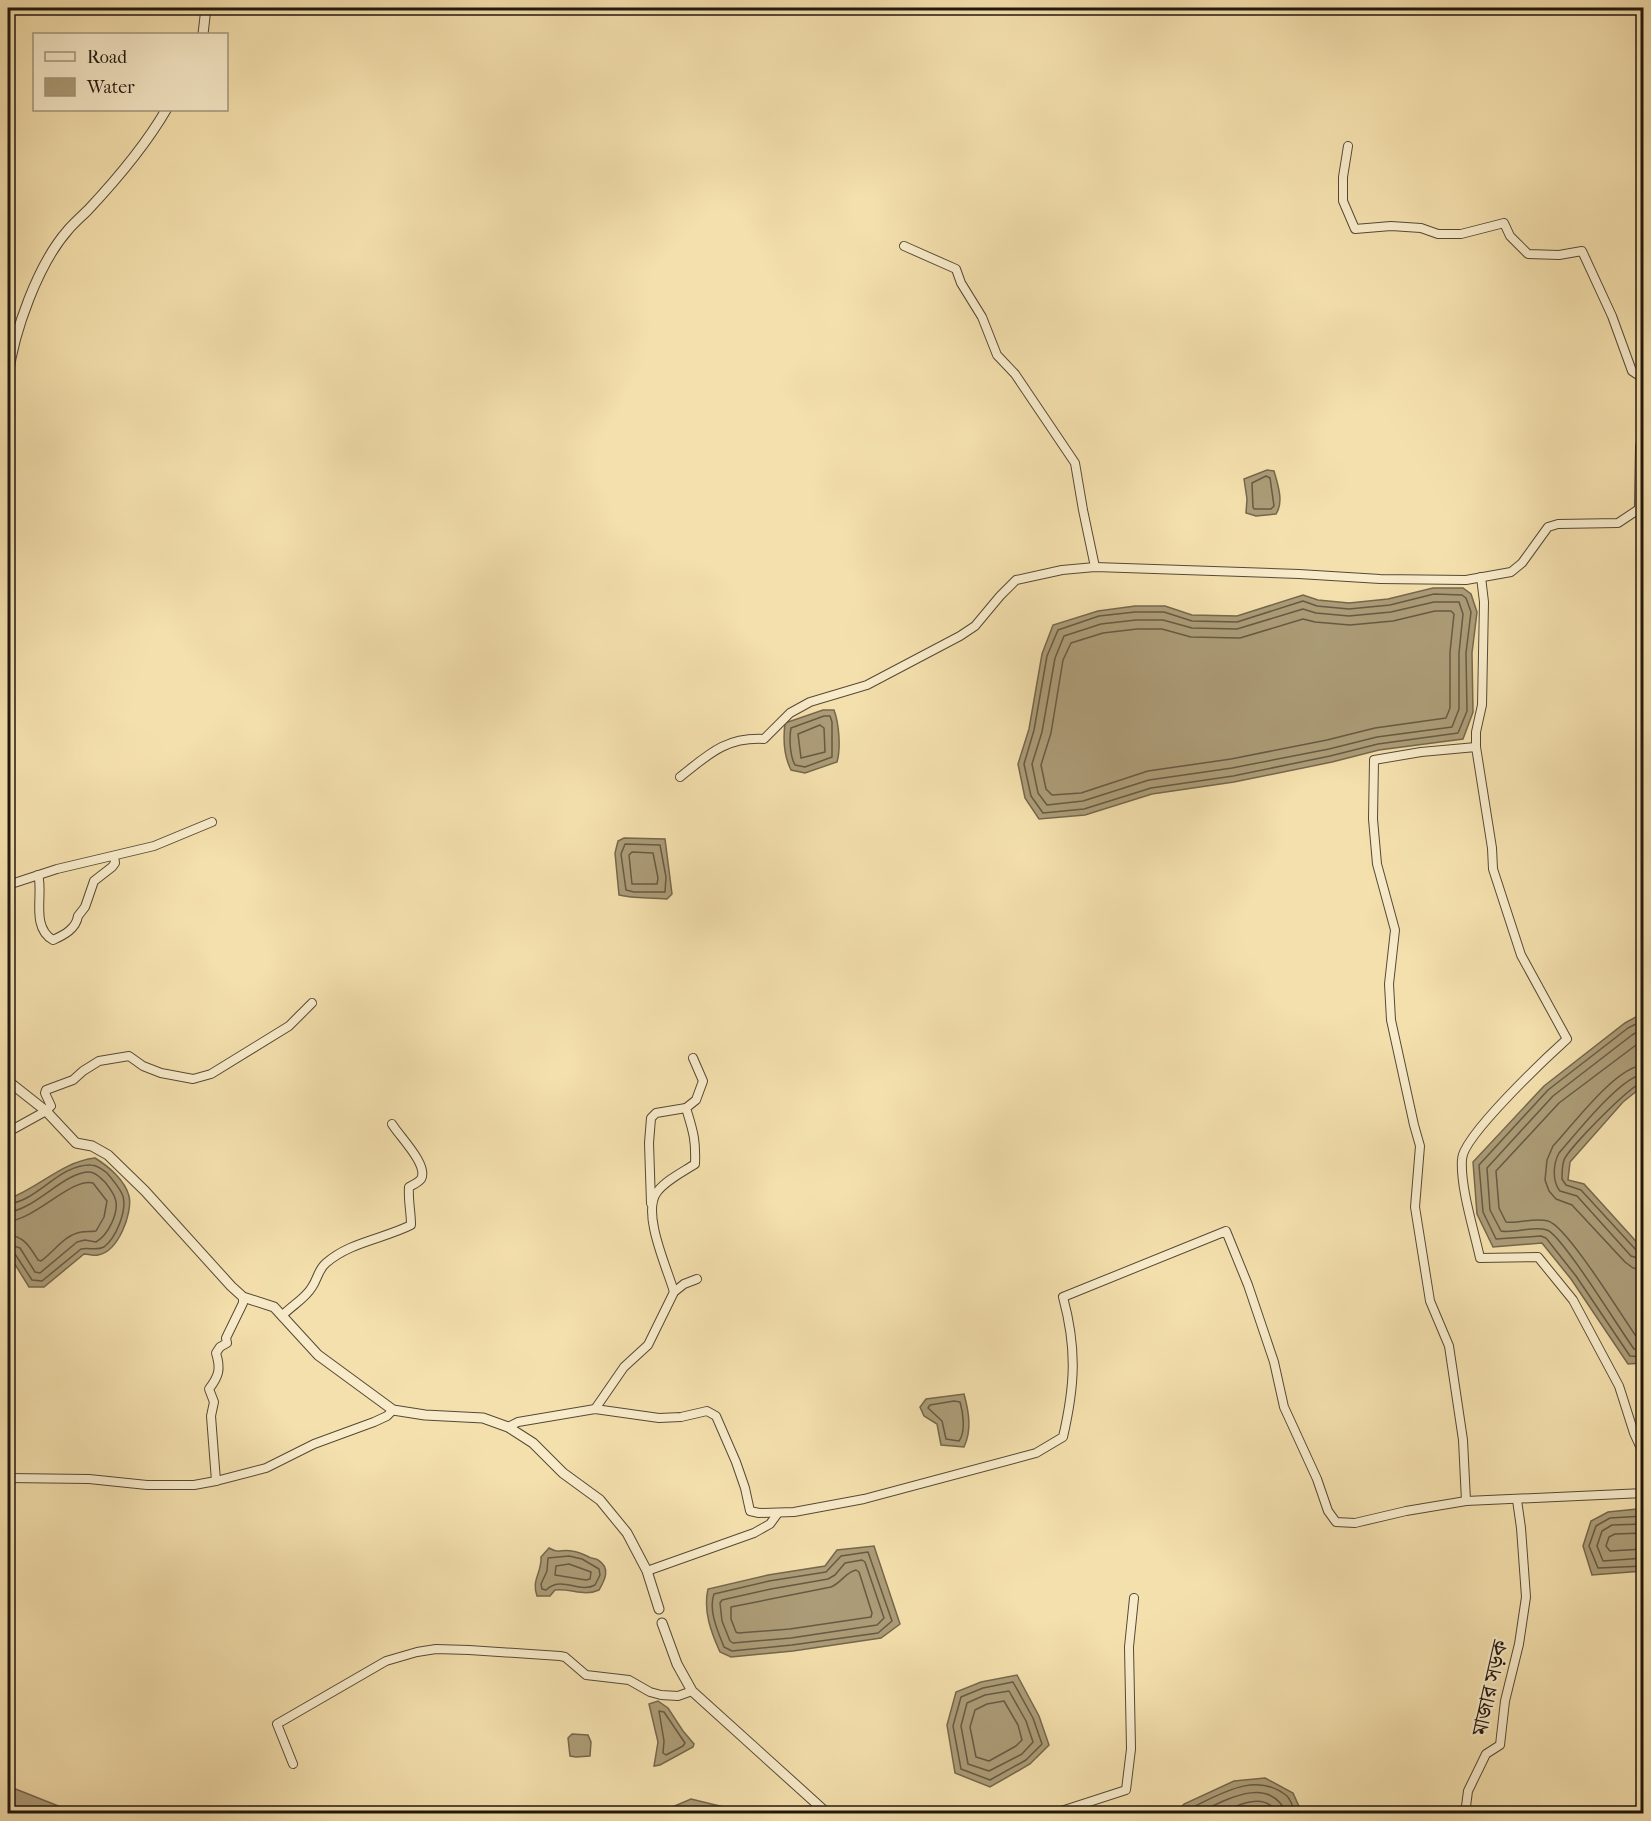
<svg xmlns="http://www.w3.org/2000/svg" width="1651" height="1821" font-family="'IM FELL French Canon','Noto Serif Bengali',serif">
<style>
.water{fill:#ac9c77;stroke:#74674d;stroke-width:1.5}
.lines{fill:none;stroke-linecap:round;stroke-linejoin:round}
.shore{stroke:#665a43;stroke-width:1.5}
.minor-casing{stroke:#554936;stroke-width:10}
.tertiary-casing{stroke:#554936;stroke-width:11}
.minor{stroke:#f8ebca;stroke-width:8}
.tertiary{stroke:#f8ebca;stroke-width:9}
.labels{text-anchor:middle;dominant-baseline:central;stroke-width:4.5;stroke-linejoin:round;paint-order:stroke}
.street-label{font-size:22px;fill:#20170f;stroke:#f8ebca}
</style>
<rect width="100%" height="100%" fill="#f4e0ad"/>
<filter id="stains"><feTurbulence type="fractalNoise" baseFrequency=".00333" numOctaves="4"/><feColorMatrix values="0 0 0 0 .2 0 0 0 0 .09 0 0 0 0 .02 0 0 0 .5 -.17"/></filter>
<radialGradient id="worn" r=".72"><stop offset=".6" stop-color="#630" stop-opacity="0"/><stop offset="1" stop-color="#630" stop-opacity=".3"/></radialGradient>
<g class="water">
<path d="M1267,470L1274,471C1278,485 1284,502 1276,514L1256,516L1246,513L1247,499L1244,479Z"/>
<polygon points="1433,588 1463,588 1471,594 1477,612 1472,653 1473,712 1463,739 1379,750 1332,762 1234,782 1152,794 1085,815 1039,819 1025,798 1018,764 1029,729 1042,654 1053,625 1098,611 1135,606 1165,606 1192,615 1237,616 1303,595 1318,600 1349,603 1388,599"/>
<path d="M823,710H834C839,723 841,748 837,762L805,773L791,770C784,756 783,739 785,723Z"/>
<path d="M624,838L665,839L672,894L667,899C651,897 635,899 619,895L615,853L618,841Z"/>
<polygon points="1643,1013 1643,1086 1623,1102 1570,1162 1568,1180 1584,1184 1643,1249 1643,1363 1628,1364 1571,1279 1542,1243 1493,1247 1477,1214 1473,1162 1544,1086 1625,1023"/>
<path d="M95,1158C108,1166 125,1180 129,1196C133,1213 118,1252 98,1255C94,1256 89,1254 84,1254L44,1287H29L8,1253V1199C39,1188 61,1162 95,1158Z"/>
<path d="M964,1394C969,1412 972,1430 964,1447L941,1445L937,1424L924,1416L920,1407L926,1399Z"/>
<polygon points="1637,1509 1643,1511 1643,1571 1592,1575 1583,1546 1591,1521 1608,1512"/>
<path d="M874,1546L900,1624L881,1638L793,1651L731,1657L720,1652C711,1632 703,1611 708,1589L768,1575L825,1566L837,1550Z"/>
<path d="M549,1548C559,1554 561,1549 572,1551C579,1552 583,1554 589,1557C592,1559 596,1558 598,1560C611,1568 605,1580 599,1590C584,1597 571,1588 555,1590L550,1596H537C531,1580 542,1573 541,1557Z"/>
<polygon points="1017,1675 1039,1716 1049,1745 1030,1764 990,1787 955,1773 947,1725 956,1692 981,1682"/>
<polygon points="658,1701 668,1708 683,1731 694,1744 693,1747 660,1765 654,1766 658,1742 649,1704"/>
<polygon points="572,1734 588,1735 591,1742 590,1756 576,1757 570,1756 568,1738"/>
<polygon points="1265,1778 1293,1793 1302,1813 1176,1813 1184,1804 1234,1781"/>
<polygon points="8,1786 76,1813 8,1813"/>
<polygon points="691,1799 732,1809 738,1813 658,1813"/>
</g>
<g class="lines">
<g class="shore">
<polygon points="1266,476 1270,478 1274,506 1271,509 1254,509 1253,507 1252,483"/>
<polygon points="1434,594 1462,595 1466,598 1471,612 1466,653 1467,711 1458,733 1378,744 1330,756 1233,776 1151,788 1084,809 1043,813 1031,796 1024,764 1034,730 1047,656 1058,630 1099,616 1135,612 1164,612 1192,621 1237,622 1303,601 1317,606 1349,609 1390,605"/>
<polygon points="1434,602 1459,602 1463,614 1459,653 1459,709 1452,727 1377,737 1329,749 1232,768 1149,780 1083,801 1047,805 1038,793 1032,764 1042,732 1055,658 1064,636 1101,624 1136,620 1163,620 1192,628 1237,629 1303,609 1316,613 1349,616 1391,612"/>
<polygon points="1435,611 1451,611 1454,614 1450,652 1450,708 1446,718 1375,728 1327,740 1231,759 1148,771 1081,793 1052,795 1046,789 1041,765 1051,733 1063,660 1071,643 1103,633 1137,629 1162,629 1191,637 1240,638 1303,619 1315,622 1350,625 1393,621"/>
<path d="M824,716H830L832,722V757L805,767L795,765C790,756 789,739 791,728Z"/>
<polygon points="820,725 824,728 825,752 801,758 798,734"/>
<polygon points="625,844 660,845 666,877 665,892 634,892 626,890 621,854"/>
<polygon points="632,852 653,853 658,878 657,884 632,884 629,855"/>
<polyline points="1644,1020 1628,1028 1548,1090 1479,1165 1483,1212 1496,1239 1541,1236 1546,1238 1576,1276 1630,1356 1644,1357"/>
<path d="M1644,1028L1632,1035L1553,1096L1487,1168L1490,1210L1501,1231C1515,1234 1533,1225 1547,1230C1562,1235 1620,1330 1634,1349L1644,1350"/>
<path d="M1644,1039L1559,1103L1496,1171L1499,1208L1506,1222C1519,1224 1535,1217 1548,1221C1567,1226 1623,1318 1638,1339L1644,1341"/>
<path d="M1644,1065C1616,1066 1572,1126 1553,1146L1547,1160L1545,1180L1549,1191L1556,1199L1572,1205L1625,1262L1633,1268L1644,1269"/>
<path d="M1644,1074C1621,1076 1575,1135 1559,1153C1553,1164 1552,1181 1560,1191L1577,1196L1631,1256L1644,1260"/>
<path d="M1644,1082C1632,1083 1568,1149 1564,1160C1562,1166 1562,1173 1562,1179L1566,1185L1581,1190L1637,1251L1644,1253"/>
<path d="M8,1204C38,1201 59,1164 91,1165C97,1165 102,1169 107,1173C113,1180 120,1188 123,1196C127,1211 116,1238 104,1247C96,1251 89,1247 81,1249L42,1281L32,1280L15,1254L8,1252"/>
<path d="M8,1212C35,1210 65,1171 90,1172C97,1173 100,1178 105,1182C108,1186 113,1192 115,1198C120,1212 108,1235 96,1242L85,1240L77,1242L40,1273L35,1272L20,1248L8,1244"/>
<path d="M8,1221C35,1220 72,1177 93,1183L107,1201L104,1217L96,1231C91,1232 86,1231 81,1232C64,1235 54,1252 41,1261L38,1260C30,1247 24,1236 8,1235"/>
<path d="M954,1401L960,1402C963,1412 966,1432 959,1441L946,1439L942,1421L928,1408L930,1405Z"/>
<polyline points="1644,1516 1610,1518 1596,1526 1589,1546 1598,1568 1644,1566"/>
<polyline points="1644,1524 1612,1525 1602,1531 1597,1546 1603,1561 1644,1558"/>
<polyline points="1644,1533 1615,1534 1609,1537 1606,1546 1610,1551 1644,1549"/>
<path d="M868,1552L892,1621L878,1633L792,1645L732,1651L724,1647C718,1632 708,1610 714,1594L769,1581L826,1572L841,1556Z"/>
<path d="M569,1556L582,1559L599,1569L600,1575L595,1585C579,1594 562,1575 546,1590L542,1589L541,1584L547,1571L548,1558Z"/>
<polygon points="862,1560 865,1562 884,1618 877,1625 791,1638 733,1643 730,1641 722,1621 720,1603 722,1600 771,1589 828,1579 835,1575 845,1563"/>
<polygon points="569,1564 591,1572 590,1579 586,1580 555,1575 556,1566"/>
<path d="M856,1570L859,1572L872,1613L871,1617L790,1629L738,1633L736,1632L731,1619V1607L831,1587C841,1583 846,1572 856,1570Z"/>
<polygon points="1013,1682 1033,1718 1042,1744 1026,1760 990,1780 961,1769 953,1726 961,1697 983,1688"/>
<polygon points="1009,1691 1026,1721 1033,1742 1022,1754 989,1771 968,1764 961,1726 967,1703 985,1695"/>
<polygon points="1004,1701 1018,1725 1022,1740 1016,1746 989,1761 976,1757 970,1727 975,1710 987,1704"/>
<polygon points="659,1711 664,1712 685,1743 683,1746 666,1755 663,1753 664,1741"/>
<path d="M1184,1814L1189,1809C1219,1795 1256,1770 1287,1796C1291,1800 1293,1808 1296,1814"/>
<path d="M1196,1814C1224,1801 1269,1773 1287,1814"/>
<path d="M1218,1814C1235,1806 1265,1790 1278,1814"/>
</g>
<g class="minor-casing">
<g id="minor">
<polyline points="1348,146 1343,177 1343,201 1355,229 1391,226 1421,228 1438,234 1461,234 1504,223 1510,236 1528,254 1559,255 1582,251 1612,316 1632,371 1644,379"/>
<polyline points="904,246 956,269 961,283 982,317 997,355 1015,374 1075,463 1083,510 1095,567"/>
<polyline points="1476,747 1476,732 1482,705 1484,602 1481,577"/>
<path d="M680,777C708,755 725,737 764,739L790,713L810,702L867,685L960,636L975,626L1000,596L1016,580L1062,570L1095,567L1299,574L1380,579L1466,580L1511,572L1522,563L1548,527L1558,524L1618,523L1639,509L1640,446L1644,428"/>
<path d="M38,875C44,892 30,927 53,940C64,935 76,929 78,916L85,907L94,881L112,867L115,863L114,856"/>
<polyline points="8,885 57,869 154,846 212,822"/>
<polyline points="8,1132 46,1111 51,1106 45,1093 46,1090 73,1080 83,1071 99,1061 129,1056 143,1066 161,1073 193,1079 211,1074 289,1026 312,1003"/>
<polyline points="651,1203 649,1143 651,1118 656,1113 686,1108"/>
<polyline points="674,1292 684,1284 697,1279"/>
<path d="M282,1316C291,1306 305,1299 312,1287C318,1278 318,1270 326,1263C350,1242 383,1239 411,1225C411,1212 408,1200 409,1187C413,1185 419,1182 421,1179C429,1165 399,1136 392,1124"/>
<path d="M595,1409L624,1367L648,1345L674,1292C668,1270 641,1213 657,1192C666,1180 683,1172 695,1164C696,1139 693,1131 686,1108L696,1100L703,1081L693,1058"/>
<path d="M508,1427L518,1422L595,1409L659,1418L681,1417L707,1411L716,1416L736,1462L745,1488L750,1511L759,1513L794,1512L864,1499L1036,1453L1063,1437C1075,1385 1077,1349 1063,1297L1226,1231L1248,1285L1274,1362L1284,1407L1317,1479L1328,1511L1336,1522L1355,1523L1406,1511L1466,1501L1644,1493"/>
<polyline points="8,1478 89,1479 147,1485 194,1485 216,1481 266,1468 314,1444 374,1422 387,1416 393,1410"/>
<path d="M216,1481L211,1416L214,1402L209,1389C219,1376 221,1369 216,1353L220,1347L227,1343L226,1338L243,1303V1297"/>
<path d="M1466,1501L1463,1440L1449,1346L1430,1301L1415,1207L1420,1146L1414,1125L1391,1020L1389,984L1395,930L1377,864L1373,819L1374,760L1421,752L1476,747L1492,848L1493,869L1521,955L1567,1039C1547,1057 1463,1136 1462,1159C1460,1187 1474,1230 1480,1258L1538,1257L1573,1300L1619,1386L1634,1433L1644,1455"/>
<polyline points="647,1571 754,1533 770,1524 778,1513"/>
<polyline points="293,1764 277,1724 386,1661 417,1652 436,1649 469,1650 560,1656 565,1657 586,1675 629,1680 650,1692 661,1695 678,1696 692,1691"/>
<polyline points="1052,1814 1126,1790 1131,1749 1129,1647 1134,1598"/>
<polyline points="1465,1814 1468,1791 1486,1754 1500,1745 1505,1701 1519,1644 1526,1597 1521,1528 1517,1500"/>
</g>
</g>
<g class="tertiary-casing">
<g id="tertiary">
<polyline points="203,34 206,8"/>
<path d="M8,376C14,331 38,264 68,230C74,223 81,217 88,210C117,179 145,146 166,110"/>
<polyline points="8,1081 46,1111 76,1143 92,1146 108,1155 145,1191 231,1286 243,1297 274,1307 318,1355 393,1410 425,1415 483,1418 508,1427 533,1443 563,1473 600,1500 627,1533 647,1571 659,1609"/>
<polyline points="662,1623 677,1664 692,1691 828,1814"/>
</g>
</g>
<use href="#minor" class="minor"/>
<use href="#tertiary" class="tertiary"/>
</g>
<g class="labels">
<g class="street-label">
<text transform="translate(1490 1688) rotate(-77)">মাজার সড়ক</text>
</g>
</g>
<rect width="1651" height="1821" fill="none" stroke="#f4e0ad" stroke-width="30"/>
<rect x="9" y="9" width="1633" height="1803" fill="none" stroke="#20170f" stroke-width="3"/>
<rect x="15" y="15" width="1621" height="1791" fill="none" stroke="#20170f" stroke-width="1.5"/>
<rect x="33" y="33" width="195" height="78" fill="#f8ebca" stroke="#a2967f" stroke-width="1.5"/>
<rect x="45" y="52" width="30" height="9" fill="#f8ebca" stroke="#a2967f" stroke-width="1.5"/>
<text x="87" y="63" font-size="18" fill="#20170f">Road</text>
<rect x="45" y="78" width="30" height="18" fill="#ac9c77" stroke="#a2967f" stroke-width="1.5"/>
<text x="87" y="93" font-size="18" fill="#20170f">Water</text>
<rect width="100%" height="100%" filter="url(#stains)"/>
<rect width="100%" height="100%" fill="url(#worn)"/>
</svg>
